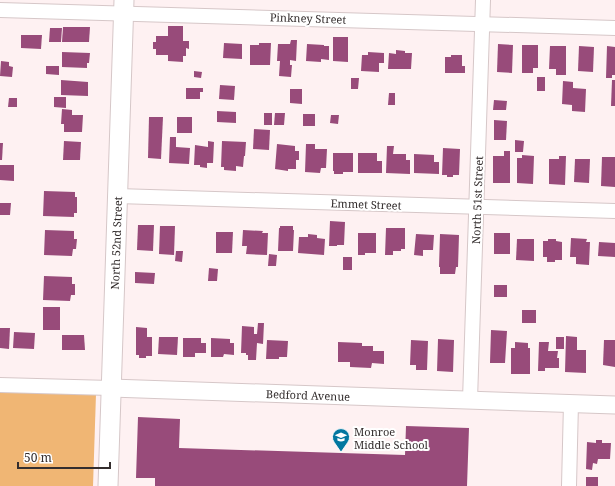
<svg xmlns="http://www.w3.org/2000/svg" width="615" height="486" font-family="'Noto Serif',serif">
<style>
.green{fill:#f0b674}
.building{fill:#984b7a}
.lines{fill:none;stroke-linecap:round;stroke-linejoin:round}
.minor-casing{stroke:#d6c7c8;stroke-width:16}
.tertiary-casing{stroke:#d6c7c8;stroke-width:19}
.secondary-casing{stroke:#d6c7c8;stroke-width:21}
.minor{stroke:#fff;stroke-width:14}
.tertiary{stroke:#fff;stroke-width:17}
.secondary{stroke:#fff;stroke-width:19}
.labels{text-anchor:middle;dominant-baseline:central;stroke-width:4;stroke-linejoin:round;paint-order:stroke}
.street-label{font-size:11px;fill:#342e2e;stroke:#fff}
.poi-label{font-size:11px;fill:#342e2e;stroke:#fff;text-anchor:start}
</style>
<rect width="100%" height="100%" fill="#fef1f2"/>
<polygon class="green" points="0,392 96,394 93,486 0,486"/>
<g class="building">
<polygon points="168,26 183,26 183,41 189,41 189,49 186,48 186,56 183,56 183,62 168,61 168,55 156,55 156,49 153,49 153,42 156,42 156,36 168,36"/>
<polygon points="63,27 90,27 89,42 62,42"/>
<polygon points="50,28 62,28 61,42 49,42"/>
<polygon points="21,35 42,35 41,49 21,48"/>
<polygon points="333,37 348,37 348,62 333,61"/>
<polygon points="291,40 297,40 296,61 290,60 290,65 292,65 291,77 279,76 280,61 277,61 278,44 290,44"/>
<polygon points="224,43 242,44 242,59 223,58"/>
<polygon points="259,43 271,43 270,65 250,65 250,45 259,45"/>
<polygon points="307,44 324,45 324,46 329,46 329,60 321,59 321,62 306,61"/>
<polygon points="498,44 513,45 512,73 497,72"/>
<polygon points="522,45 538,45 538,68 533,68 533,73 522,73"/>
<polygon points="550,46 566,46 566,75 556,75 556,69 549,69"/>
<polygon points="579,46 594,47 593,72 578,71"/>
<polygon points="607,46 615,47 615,75 612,75 612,78 606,78"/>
<polygon points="396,50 405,51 405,53 412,53 411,69 388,69 389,53 396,54"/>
<polygon points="62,52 90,53 89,63 87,63 87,68 62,67"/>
<polygon points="368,52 384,53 384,63 379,63 379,72 361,71 362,55 368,55"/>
<polygon points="451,55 462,55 462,66 465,66 465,73 445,73 445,57 451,57"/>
<polygon points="1,61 9,62 9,66 13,67 12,77 0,76"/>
<polygon points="46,66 59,66 59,75 46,74"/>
<polygon points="194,71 202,72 201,78 194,77"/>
<rect x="537" y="77" width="8" height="14"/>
<polygon points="351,78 359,78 358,89 351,89"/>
<polygon points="61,80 88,82 88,96 61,95"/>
<polygon points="612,80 615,80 615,106 611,106"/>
<polygon points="563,81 573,82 573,88 586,89 585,112 572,111 572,105 562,104"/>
<polygon points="220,85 235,86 234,100 219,99"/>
<polygon points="186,88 203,88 203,92 200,92 200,99 186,99"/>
<polygon points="290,89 302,89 302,104 290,103"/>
<polygon points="389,93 395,93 395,105 388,105"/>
<polygon points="54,97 66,97 66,108 54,107"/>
<polygon points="9,98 17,98 17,107 8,107"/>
<polygon points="494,100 507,101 506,110 493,110"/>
<polygon points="62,109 72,110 72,115 83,115 82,132 64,132 64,124 61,124"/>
<polygon points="217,111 236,112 236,123 217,122"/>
<rect x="264" y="113" width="8" height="12"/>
<polygon points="275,113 285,113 284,125 274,125"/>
<rect x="303" y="114" width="12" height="12"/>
<polygon points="331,115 339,115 338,124 330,123"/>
<polygon points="149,117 163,117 161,159 148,158"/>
<rect x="177" y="117" width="15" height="16"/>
<polygon points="494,120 507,121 506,140 494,140"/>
<polygon points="254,129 270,130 269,150 253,149"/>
<polygon points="170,137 176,137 176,147 190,148 189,164 169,163"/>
<polygon points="515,140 524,141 523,152 515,152"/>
<polygon points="64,141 81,142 80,160 63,160"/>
<polygon points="208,141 214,142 213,163 207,163 207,168 200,167 200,165 194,165 195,145 208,147"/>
<polygon points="222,141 246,142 245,156 244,156 243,167 236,166 236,171 224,170 224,167 221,167"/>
<polygon points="0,143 3,143 2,160 0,160"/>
<polygon points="277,144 295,146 295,151 299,151 299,160 296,160 296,169 288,169 288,171 275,169"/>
<polygon points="306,144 315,144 315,149 327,149 326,168 321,168 320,173 305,172"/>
<polygon points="387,146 394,146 393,154 406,154 406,160 410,160 410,174 386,173"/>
<polygon points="443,148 460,149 459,175 453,175 453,177 447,177 447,175 442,175"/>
<polygon points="504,151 510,151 510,183 493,183 493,156 504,156"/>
<polygon points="333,153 353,153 353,172 343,172 343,174 334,174 334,171 333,171"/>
<polygon points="358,153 377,153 377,161 382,161 382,173 358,173"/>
<polygon points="414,154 434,155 434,162 439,162 439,174 414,173"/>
<polygon points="522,155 534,156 533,184 517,183 517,158 522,158"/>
<polygon points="559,156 566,156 565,185 549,184 549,159 559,159"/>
<polygon points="602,157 615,157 615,187 601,186"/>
<polygon points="575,159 590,159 589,183 574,182"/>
<polygon points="0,165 14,165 14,181 0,180"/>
<polygon points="44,191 75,192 75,197 77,197 77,213 74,213 74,217 43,216"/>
<polygon points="0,203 11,203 10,215 0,215"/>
<polygon points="330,221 345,222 344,245 337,245 337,246 329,246"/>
<polygon points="138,225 154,225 153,251 137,250"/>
<polygon points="160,226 175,226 174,255 159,254"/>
<polygon points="280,226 293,226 293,230 294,230 293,251 278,251 279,228 280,228"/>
<polygon points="386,228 405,228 405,249 401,249 401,251 393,251 393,255 385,255"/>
<polygon points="45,230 74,231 74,239 77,239 76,249 73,249 72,256 44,255"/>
<polygon points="243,230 263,231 262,233 268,233 267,255 246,254 247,246 242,246"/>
<polygon points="216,232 233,232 232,253 216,253"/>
<polygon points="358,233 376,233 376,253 365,253 365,255 358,255"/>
<rect x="494" y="233" width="16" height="21"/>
<polygon points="308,234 317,235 317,238 325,239 324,255 298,253 299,237 308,237"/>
<polygon points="416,234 434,235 433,250 423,250 423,256 414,255"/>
<polygon points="440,234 459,235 458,267 456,267 455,274 440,274 440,267 439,267"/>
<polygon points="571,238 587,239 586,242 590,242 589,265 576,264 576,257 570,257"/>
<polygon points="517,239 534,239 534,261 516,260"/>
<polygon points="548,239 556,239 556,241 562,242 562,260 555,260 555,262 547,262 547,257 543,257 543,241 548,241"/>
<polygon points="599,242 615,243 615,257 598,256"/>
<polygon points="176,251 183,251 182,262 175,261"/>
<polygon points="269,254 277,255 276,266 268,266"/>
<rect x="343" y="257" width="9" height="13"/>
<polygon points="209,268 218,269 217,281 208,281"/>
<polygon points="135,272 155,273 154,284 135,283"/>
<polygon points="44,276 72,277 72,284 75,284 75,295 71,295 70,301 43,300"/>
<rect x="494" y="285" width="13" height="12"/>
<rect x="43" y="307" width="17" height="23"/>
<rect x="522" y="310" width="14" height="13"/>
<polygon points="258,323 264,323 263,344 257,343 256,360 248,360 248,355 246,355 246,353 241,353 242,326 254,327 254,334 257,334"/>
<polygon points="136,327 147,328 147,337 152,337 152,356 146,356 146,358 139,358 139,355 136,355"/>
<polygon points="0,328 10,328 9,349 0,348"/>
<polygon points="491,330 507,331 505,363 490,363"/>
<polygon points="14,332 35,333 34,349 13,348"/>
<polygon points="62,335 84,335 85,350 62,350"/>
<polygon points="566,336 577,337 577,350 586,350 586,373 565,372"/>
<polygon points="159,337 178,337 177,355 158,354"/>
<rect x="556" y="337" width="8" height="12"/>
<polygon points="183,338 201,338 201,343 206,343 206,353 195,353 195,357 183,357"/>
<polygon points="211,338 230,339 230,343 234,343 234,355 224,354 223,357 211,357"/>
<polygon points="438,339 454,340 453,372 437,371"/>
<polygon points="267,340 288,341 287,357 279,357 279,359 266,359"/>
<polygon points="411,340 428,341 427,370 416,370 416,365 410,365"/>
<polygon points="604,340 615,340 615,367 603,365"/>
<polygon points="338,342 362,343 362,346 373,346 373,351 384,351 384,364 372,363 371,368 350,367 350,362 338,362"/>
<polygon points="515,342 528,343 528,348 530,348 530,374 511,374 511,348 515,348"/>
<polygon points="539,342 549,342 548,351 558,351 557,358 559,358 559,368 545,368 545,371 538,371"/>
<polygon points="138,417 180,419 179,448 405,455 406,426 469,428 467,486 155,486 155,478 136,478"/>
<polygon points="596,440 602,440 602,443 611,443 610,459 598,459 597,464 593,463 592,470 586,469 587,442 596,443"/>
<rect x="586" y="477" width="12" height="9"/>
</g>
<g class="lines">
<g class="minor-casing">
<g id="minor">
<polyline points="0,10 615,28"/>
<polyline points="117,196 615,211"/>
<polyline points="0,385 111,388"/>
<polyline points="470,400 483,0"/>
<polyline points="569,486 571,403"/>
</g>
</g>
<g class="tertiary-casing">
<polyline id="tertiary" points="111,388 615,405"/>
</g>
<g class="secondary-casing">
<polyline id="secondary" points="108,486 124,0"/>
</g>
<use href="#minor" class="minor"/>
<use href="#tertiary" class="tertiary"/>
<use href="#secondary" class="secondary"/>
</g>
<defs>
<g id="school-pin" transform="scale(0.9)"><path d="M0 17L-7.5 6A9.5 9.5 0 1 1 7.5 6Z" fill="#0277a0" stroke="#fff"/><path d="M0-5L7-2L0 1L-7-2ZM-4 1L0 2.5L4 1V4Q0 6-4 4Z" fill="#fff"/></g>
</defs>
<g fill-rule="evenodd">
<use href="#school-pin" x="341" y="437"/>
</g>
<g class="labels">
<g class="street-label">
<text transform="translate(308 18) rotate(2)">Pinkney Street</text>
<text transform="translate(477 200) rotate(-88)">North 51st Street</text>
<text transform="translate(366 204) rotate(2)">Emmet Street</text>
<text transform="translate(116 243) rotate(-88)">North 52nd Street</text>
<text transform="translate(308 395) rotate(2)">Bedford Avenue</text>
</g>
<g class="poi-label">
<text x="354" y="431">Monroe<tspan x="354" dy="13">Middle School</tspan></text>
</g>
</g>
<path d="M18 462v6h92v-6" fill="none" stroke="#342e2e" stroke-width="2"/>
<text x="24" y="462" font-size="12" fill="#342e2e" stroke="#ffffff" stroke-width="3" paint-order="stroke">50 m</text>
</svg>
